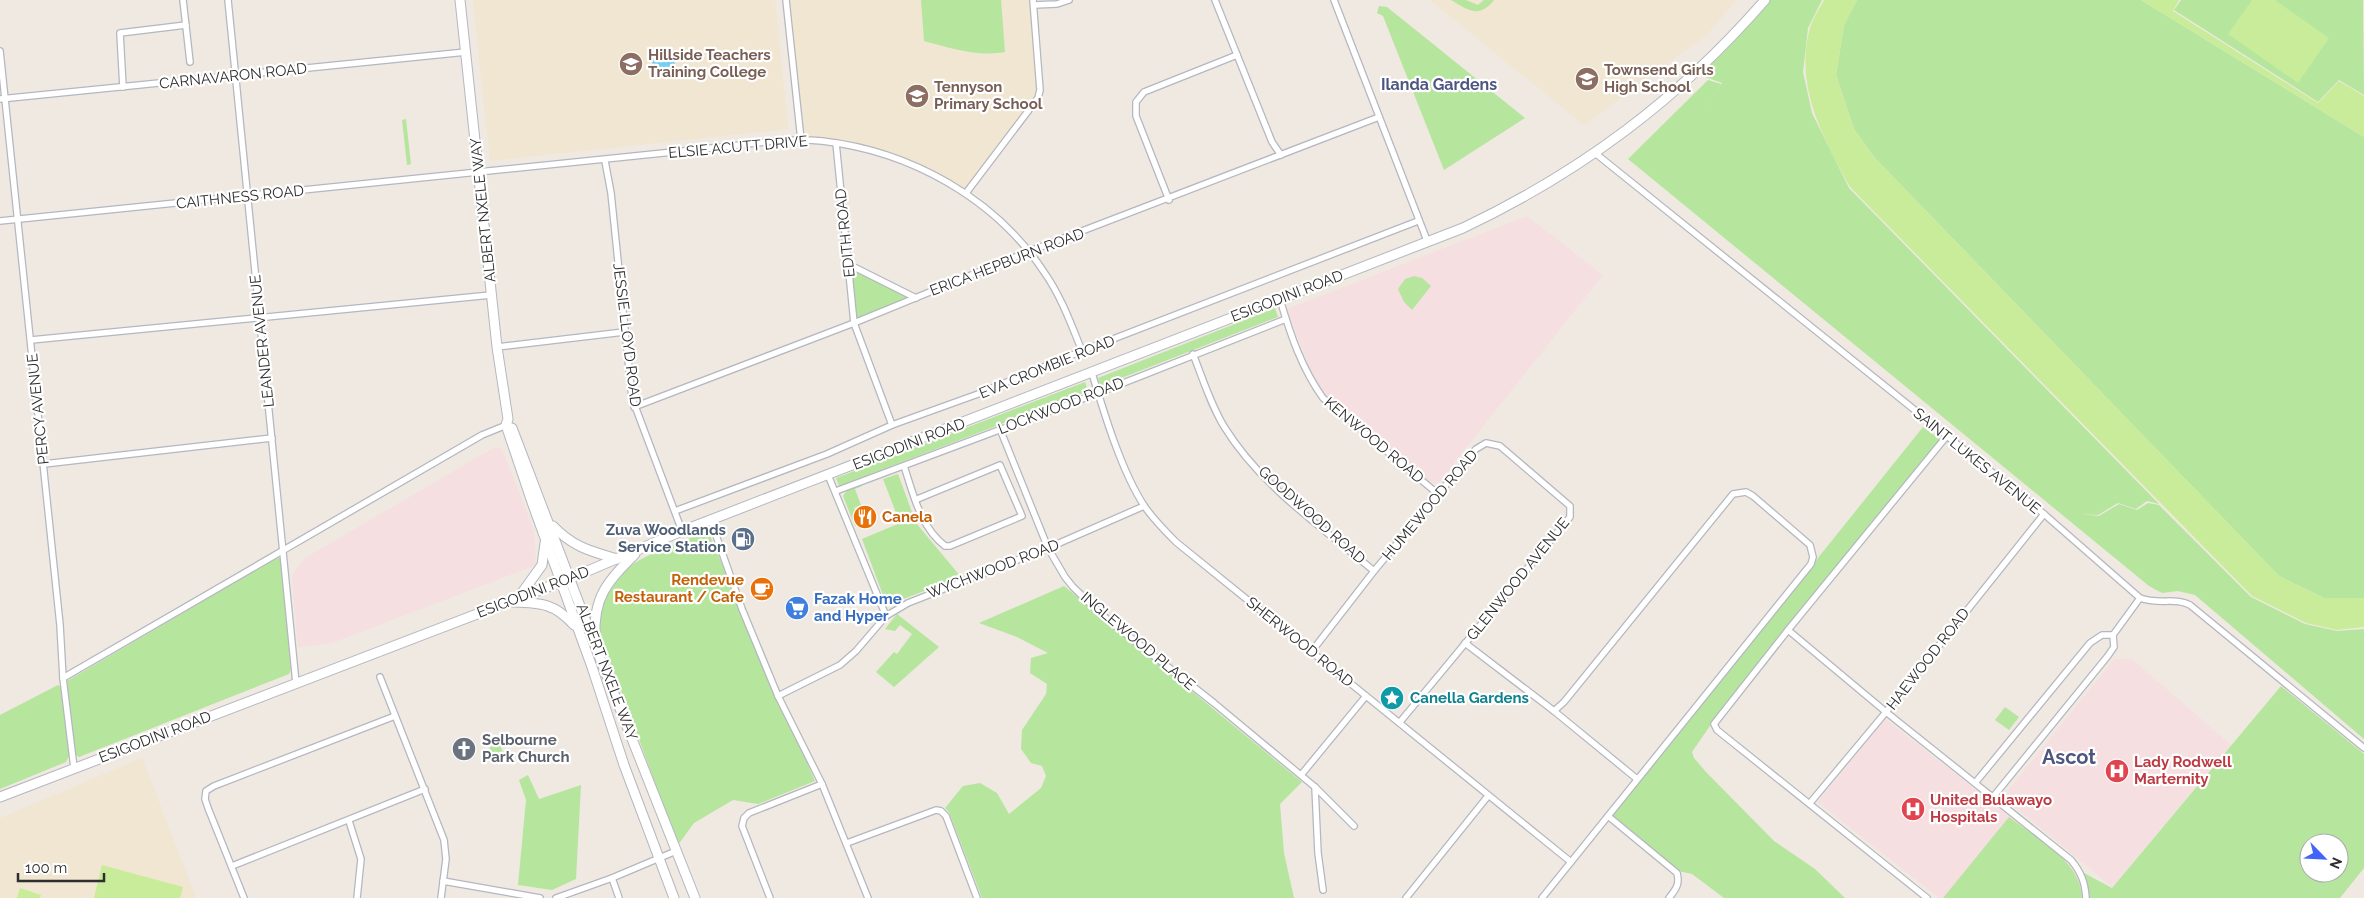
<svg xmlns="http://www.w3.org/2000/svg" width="2364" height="898" font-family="Raleway,sans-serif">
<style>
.education{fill:#f0e6d1}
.medical{fill:#f5dfe0}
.green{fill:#b6e59e;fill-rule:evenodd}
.pitch{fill:#c9ec9a}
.water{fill:#75cff0}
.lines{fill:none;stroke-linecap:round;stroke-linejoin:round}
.street-casing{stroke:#b4b7c1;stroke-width:8}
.secondary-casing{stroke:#b4b7c1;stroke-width:11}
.street{stroke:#fff;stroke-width:5.5}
.secondary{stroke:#fff;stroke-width:9}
.labels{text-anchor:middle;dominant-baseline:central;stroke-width:4.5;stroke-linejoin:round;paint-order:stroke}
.education-label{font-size:15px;font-weight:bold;fill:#785e54;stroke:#fff;text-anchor:start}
.street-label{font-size:15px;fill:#2e2e2e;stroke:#fff}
.food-label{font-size:15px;font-weight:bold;fill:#c56008;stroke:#fff;text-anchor:start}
.service-label{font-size:15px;font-weight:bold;fill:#4e5e75;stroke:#fff;text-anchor:end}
.shop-label{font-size:15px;font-weight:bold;fill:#366cbe;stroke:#fff;text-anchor:start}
.culture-label{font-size:15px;font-weight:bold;fill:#0d838f;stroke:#fff;text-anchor:start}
.worship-label{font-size:15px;font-weight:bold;fill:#5b616d;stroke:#fff;text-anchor:start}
.health-label{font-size:15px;font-weight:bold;fill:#be3a42;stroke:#fff;text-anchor:start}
.neighbourhood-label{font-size:16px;font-weight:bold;fill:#4d5680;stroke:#fff}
.district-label{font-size:20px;font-weight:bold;fill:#4d5680;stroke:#fff}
</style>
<rect width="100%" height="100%" fill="#efe9e1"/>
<g class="education">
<polygon points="473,0 775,0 788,129 490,161"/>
<polygon points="787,0 1030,0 1038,94 965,190 912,164 878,151 802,139"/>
<polygon points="1430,0 1736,0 1708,34 1584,125"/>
<polygon points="142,758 196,898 0,898 0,818"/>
</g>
<g class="medical">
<polygon points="1527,216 1603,275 1438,483 1428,482 1326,396 1314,381 1287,309"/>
<polygon points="495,447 502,449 534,530 536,565 332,643 298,647 292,576 305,558"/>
<polygon points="2114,659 2132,659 2231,745 2112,887 2003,797"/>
<polygon points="1885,719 2067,861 2078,877 2083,898 1939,898 1818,802"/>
</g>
<g class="green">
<path d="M921,0H1001L1005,52C977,57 951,48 924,41Z"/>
<path d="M1451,0H1466L1478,5L1484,0H1494C1479,19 1468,10 1451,0Z"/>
<polygon points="1769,0 1822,0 1808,28 1803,72 1812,113 1849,188 2159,504 2147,501 2136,509 2118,503 2098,515 2082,514 2099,516 2119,504 2137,510 2148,503 2159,505 2251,597 2305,624 2337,631 2364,629 2364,739 2195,595 2178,591 2162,593 2149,586 1628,159 1708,80 1721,84 1705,105 1722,83 1700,75"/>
<polygon points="1857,0 2141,0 2364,137 2364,598 2324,598 2279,576 1874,157 1854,129 1836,75 1844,25"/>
<polygon points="2181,0 2363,0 2364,95 2339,80 2318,102 2174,10"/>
<polygon points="1379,6 1387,7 1525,118 1444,170 1383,16 1377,13"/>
<polygon points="406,119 411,164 407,165 402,120"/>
<polygon points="850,266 911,298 856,321"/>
<polygon points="1414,276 1422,278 1431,286 1412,310 1404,302 1398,289 1405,279"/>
<polygon points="1275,308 1278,317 1101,386 1098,378"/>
<polygon points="1085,382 1088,391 839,486 836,478"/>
<polygon points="1923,427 1941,440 1714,720 1692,752 1694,758 1706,772 1774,841 1815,869 1845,898 1724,898 1692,874 1678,871 1611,816"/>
<polygon points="898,474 916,523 961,577 890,604 886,603 862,539 900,523 883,479"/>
<polygon points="861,484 862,486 855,489 861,505 854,508 856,512 853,513 858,526 855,526 843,496 847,490"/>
<path d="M708,531L815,781L758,804L733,800L694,823L678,845L599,631C597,564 658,552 708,531Z"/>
<polygon points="278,557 281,559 291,669 289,674 79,757 75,754 67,681"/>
<polygon points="1064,586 1302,782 1280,804 1284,853 1294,898 982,898 949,812 945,808 963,786 980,783 997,793 1009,814 1041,788 1046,776 1042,766 1031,763 1021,749 1022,730 1046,694 1047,684 1030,673 1031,658 1048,653 1017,637 979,623"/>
<polygon points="897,614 939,647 894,687 876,672 894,652 897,654 912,634 900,625 895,631 885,629"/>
<polygon points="58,685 61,687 69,756 66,762 0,789 0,715"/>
<path d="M2281,686L2364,754V868L2340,898H2088L2087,885L2082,872L2112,888ZM2309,843H2339V873H2309Z"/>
<polygon points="2005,707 2019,717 2009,730 1995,720"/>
<polygon points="499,743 505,757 497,760 495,757 488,757 490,747"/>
<polygon points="528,775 539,799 581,785 576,879 552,890 518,885 526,800 519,780"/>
<path d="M2009,817C2036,838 2081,860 2082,898H1943Z"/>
</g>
<g class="pitch">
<path d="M1824,0H1857L1844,25L1836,75L1854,129L1874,157L2279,576L2324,598H2364V627L2337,630L2306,623L2252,596L1850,187C1823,138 1794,85 1810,28C1813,18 1819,9 1824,0Z"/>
<polygon points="2141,0 2179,0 2173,11 2318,103 2339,81 2364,96 2364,137"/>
<polygon points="2252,0 2275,0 2329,38 2298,83 2228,34"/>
<polygon points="102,865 183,887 180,898 94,898"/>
<polygon points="20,888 41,895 40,898 17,898"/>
</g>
<polygon class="water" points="673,52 676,71 654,74 651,55"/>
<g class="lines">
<g class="street-casing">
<g id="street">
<polyline points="183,0 190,62"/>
<polyline points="228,0 296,683"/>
<polyline points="786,0 801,140"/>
<polyline points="1215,0 1272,142 1281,155"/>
<polyline points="1334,0 1428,243"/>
<polyline points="1034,5 1057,4 1069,0"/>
<polyline points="0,51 60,625 63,678 74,768"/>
<polyline points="123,87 120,33 186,25"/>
<polyline points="0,99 466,52"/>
<polyline points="836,143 854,323 892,425"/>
<path d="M1595,153L2044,514L2140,598C2158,605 2176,597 2190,605L2364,748"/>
<polyline points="605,161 611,193 632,398 682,531"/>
<polyline points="966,193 1038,98 1040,90 1033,0"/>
<polyline points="1169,200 1136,116 1136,102 1144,92 1237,55"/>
<path d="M0,221L712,148C747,145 786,137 822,141C910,151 995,198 1044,272C1061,296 1071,324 1082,351"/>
<polyline points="848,264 916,298"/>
<path d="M1280,299C1290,334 1302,369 1323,398L1438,494"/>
<polyline points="31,340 491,295"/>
<polyline points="497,347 624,332"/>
<path d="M1193,354C1203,379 1211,406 1225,428C1261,486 1323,528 1374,571"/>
<path d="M1092,373C1104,413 1122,473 1145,507C1154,520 1165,531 1176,542L1571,862"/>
<polyline points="634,407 854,323 1030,251 1379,117"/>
<polyline points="1000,429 1048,548 1065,577 1073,587 1102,615 1214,703 1315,787 1354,826"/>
<polyline points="44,464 272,438"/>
<path d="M904,466C913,493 920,527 945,546H950L1022,516L1000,465L915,500"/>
<polyline points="828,475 886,616"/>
<polyline points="836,491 1098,393 1286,319"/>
<polyline points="675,511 827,454 892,425 978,394 1082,351 1418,221"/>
<polyline points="711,521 742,609 778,696 822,784 868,898"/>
<path d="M1788,630L1886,712L2071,860C2081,872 2085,882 2086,898"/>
<polyline points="1465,643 1554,711 1637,779"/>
<polyline points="1312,651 1374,571 1476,449 1486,443 1500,446 1570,506 1570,517 1400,722"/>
<polyline points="380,677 444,840 446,859 441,898"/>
<polyline points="63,678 482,435 509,424"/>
<polyline points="778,696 840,665 856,651 886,616 908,603 1048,548 1144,506"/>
<polyline points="1301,775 1366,696"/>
<polyline points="1975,783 2090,643 2102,635 2113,635"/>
<polyline points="1315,787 1318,853 1323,890"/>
<polyline points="1993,797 2107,657 2114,647 2113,635 2140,598"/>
<polyline points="1810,803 1886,712 2044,514"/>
<path d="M1608,816L1677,873C1680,884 1676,889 1669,898"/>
<polyline points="349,821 361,859 357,898"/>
<polyline points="847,843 936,810 941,811 946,816 977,898"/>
<polyline points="232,866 425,789"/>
<polyline points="612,878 619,898"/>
<polyline points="443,881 540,898"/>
<polyline points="244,898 208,808 205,799 206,791 214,786 395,716"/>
<polyline points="556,898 612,878 676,851"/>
<polyline points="770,898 742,826 744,818 749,813 822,784"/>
<polyline points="1406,898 1488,796"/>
<polyline points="1542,898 1811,564 1813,557 1810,545 1753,496 1746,492 1733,494 1564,702 1554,711"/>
<polyline points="1927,898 1717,730 1714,724 1788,630 1946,437"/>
</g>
</g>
<g class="secondary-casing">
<g id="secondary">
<polyline points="460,0 497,347 508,419 506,425 533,505 592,667 624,765 674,898"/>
<polyline points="512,428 596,648 695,898"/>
<path d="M553,526C573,547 590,551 617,559"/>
<polyline points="519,597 542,565 545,543"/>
<path d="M512,602C541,603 554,603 574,625"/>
<path d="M595,638C593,597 607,582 635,554"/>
<path d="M0,797L571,578L682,531L1463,228C1581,172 1679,99 1765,0"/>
</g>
</g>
<use href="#street" class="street"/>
<use href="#secondary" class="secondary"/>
</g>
<defs>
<g id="university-disc" transform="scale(1.25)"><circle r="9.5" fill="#8d6e63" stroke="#fff"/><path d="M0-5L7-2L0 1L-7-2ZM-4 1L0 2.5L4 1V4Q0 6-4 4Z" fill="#fff"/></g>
<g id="school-disc" transform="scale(1.25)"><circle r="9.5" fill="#8d6e63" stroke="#fff"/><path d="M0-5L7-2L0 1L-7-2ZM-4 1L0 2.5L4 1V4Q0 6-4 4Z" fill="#fff"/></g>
<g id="restaurant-disc" transform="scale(1.25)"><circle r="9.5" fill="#e8710a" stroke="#fff"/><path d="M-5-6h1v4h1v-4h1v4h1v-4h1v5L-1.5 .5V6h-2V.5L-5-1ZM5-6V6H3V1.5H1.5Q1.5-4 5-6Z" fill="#fff"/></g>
<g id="fuel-disc" transform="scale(1.25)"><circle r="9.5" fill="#5c6f8a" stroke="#fff"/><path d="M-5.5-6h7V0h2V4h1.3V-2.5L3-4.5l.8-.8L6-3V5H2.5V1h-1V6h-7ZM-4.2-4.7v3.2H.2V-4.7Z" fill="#fff"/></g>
<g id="cafe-disc" transform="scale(1.25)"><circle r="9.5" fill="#e8710a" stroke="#fff"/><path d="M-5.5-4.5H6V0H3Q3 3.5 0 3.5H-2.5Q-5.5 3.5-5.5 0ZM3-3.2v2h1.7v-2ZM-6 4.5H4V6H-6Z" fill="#fff"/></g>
<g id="supermarket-disc" transform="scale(1.25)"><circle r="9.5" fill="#3f7fe0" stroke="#fff"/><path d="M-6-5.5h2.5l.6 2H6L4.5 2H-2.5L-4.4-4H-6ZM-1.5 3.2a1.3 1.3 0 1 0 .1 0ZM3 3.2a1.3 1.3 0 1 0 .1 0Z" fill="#fff"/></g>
<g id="sight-disc" transform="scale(1.25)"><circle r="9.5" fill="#0f9aa8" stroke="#fff"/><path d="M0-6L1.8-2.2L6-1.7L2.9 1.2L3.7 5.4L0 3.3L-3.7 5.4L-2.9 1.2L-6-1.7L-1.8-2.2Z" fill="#fff"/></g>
<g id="church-disc" transform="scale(1.25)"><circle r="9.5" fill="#6b7280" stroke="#fff"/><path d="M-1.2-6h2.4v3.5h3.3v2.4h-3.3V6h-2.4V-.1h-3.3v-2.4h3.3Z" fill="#fff"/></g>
<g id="hospital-disc" transform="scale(1.25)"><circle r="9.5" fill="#e0444e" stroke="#fff"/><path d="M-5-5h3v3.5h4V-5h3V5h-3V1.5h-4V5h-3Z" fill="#fff"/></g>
</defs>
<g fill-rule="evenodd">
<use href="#university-disc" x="631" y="64"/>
<use href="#school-disc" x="1587" y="79"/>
<use href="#school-disc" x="917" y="96"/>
<use href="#restaurant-disc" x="865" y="517"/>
<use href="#fuel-disc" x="743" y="539"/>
<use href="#cafe-disc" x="762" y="589"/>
<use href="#supermarket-disc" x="797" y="608"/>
<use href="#sight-disc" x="1392" y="698"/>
<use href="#church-disc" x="464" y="749"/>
<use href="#hospital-disc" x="2117" y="771"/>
<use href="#hospital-disc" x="1913" y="809"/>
</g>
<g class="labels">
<g class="education-label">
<text x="648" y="55">Hillside Teachers<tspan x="648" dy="17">Training College</tspan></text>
<text x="1604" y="70">Townsend Girls<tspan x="1604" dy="17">High School</tspan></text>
<text x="934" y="87">Tennyson<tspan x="934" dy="17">Primary School</tspan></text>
</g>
<g class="street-label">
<text transform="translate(233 76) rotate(-6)">CARNAVARON ROAD</text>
<text transform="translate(738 147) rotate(-5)">ELSIE ACUTT DRIVE</text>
<text transform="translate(240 197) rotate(-6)">CAITHNESS ROAD</text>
<text transform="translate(483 210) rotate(-96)">ALBERT NXELE WAY</text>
<text transform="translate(845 233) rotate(-96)">EDITH ROAD</text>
<text transform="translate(1007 262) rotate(-21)">ERICA HEPBURN ROAD</text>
<text transform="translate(1287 296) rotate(-21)">ESIGODINI ROAD</text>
<text transform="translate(627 335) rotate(83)">JESSIE LLOYD ROAD</text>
<text transform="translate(262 341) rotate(-96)">LEANDER AVENUE</text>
<text transform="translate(1047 367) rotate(-22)">EVA CROMBIE ROAD</text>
<text transform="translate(1061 406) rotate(-21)">LOCKWOOD ROAD</text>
<text transform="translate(38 409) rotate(-96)">PERCY AVENUE</text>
<text transform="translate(1374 440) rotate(40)">KENWOOD ROAD</text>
<text transform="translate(909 444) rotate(-21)">ESIGODINI ROAD</text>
<text transform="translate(1977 461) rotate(39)">SAINT LUKES AVENUE</text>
<text transform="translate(1430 505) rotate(-50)">HUMEWOOD ROAD</text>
<text transform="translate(1312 515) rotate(42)">GOODWOOD ROAD</text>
<text transform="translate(993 569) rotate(-21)">WYCHWOOD ROAD</text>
<text transform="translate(1518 579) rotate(-51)">GLENWOOD AVENUE</text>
<text transform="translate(533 592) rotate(-21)">ESIGODINI ROAD</text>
<text transform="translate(1138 641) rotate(40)">INGLEWOOD PLACE</text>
<text transform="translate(1300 642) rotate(39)">SHERWOOD ROAD</text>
<text transform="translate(1928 659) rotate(-52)">HAEWOOD ROAD</text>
<text transform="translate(607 672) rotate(69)">ALBERT NXELE WAY</text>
<text transform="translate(155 737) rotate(-21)">ESIGODINI ROAD</text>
</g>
<g class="food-label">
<text x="882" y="517">Canela</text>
<text x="744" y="580" text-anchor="end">Rendevue<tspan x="744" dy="17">Restaurant / Cafe</tspan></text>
</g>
<g class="service-label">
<text x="726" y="530">Zuva Woodlands<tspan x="726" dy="17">Service Station</tspan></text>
</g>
<g class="shop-label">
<text x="814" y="599">Fazak Home<tspan x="814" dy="17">and Hyper</tspan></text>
</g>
<g class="culture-label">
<text x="1410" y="698">Canella Gardens</text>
</g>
<g class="worship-label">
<text x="482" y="740">Selbourne<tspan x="482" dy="17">Park Church</tspan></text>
</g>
<g class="health-label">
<text x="2134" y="762">Lady Rodwell<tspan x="2134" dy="17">Marternity</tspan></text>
<text x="1930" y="800">United Bulawayo<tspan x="1930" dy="17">Hospitals</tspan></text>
</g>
<g class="neighbourhood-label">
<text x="1439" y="84">Ilanda Gardens</text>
</g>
<g class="district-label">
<text x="2069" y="757">Ascot</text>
</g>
</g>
<g transform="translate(2324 858) rotate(114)"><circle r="24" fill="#ffffff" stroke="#ababab"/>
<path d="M0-4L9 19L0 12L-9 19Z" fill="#4264fb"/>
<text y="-8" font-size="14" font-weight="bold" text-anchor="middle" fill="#2e2e2e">N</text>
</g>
<path d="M18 873v8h86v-8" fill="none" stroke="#2e2e2e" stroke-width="2.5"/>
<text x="25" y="873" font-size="15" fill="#2e2e2e" stroke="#ffffff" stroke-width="4" paint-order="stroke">100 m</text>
</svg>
